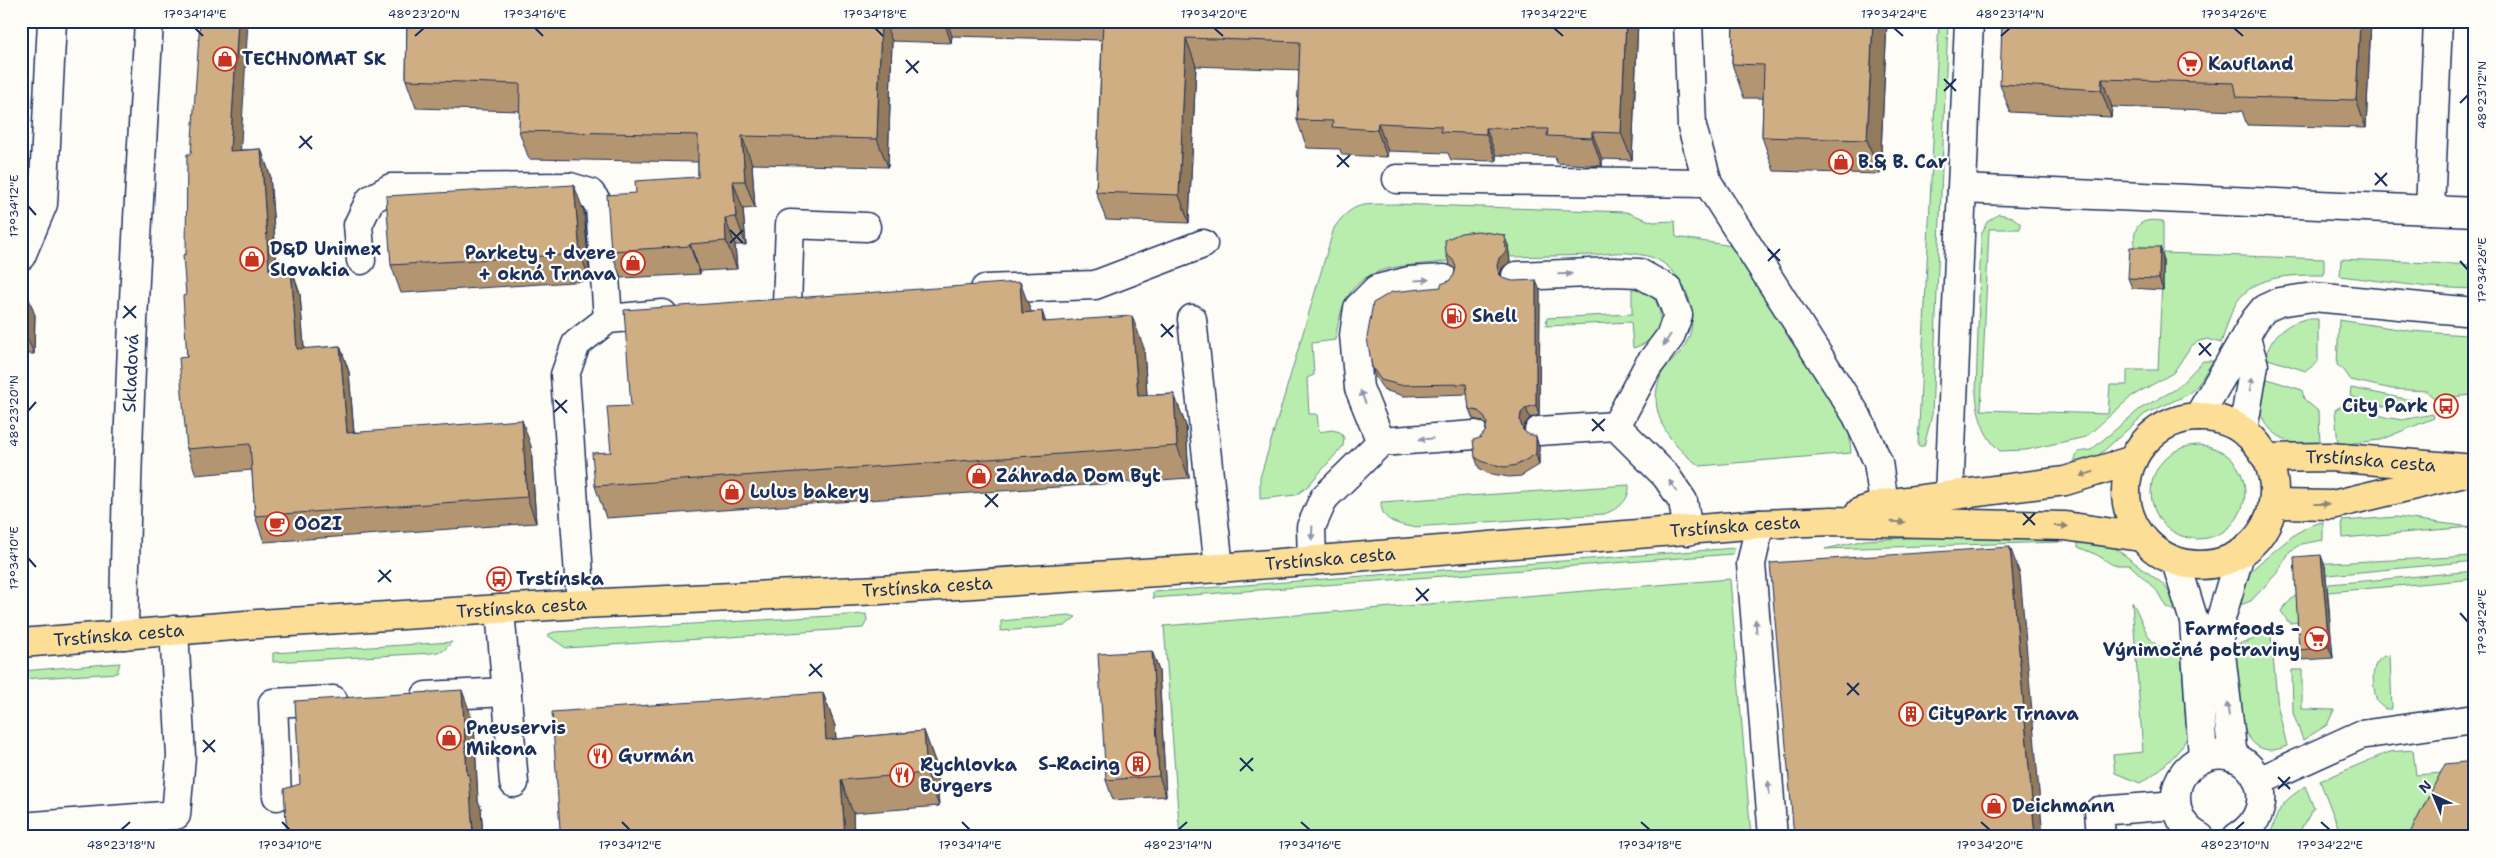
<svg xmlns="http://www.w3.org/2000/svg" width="2496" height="858" font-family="'Shantell Sans',sans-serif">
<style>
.green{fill:#b8edae;stroke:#6a8e86}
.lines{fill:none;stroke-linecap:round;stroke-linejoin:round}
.minor-casing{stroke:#1b2f5e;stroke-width:31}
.major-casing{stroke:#1b2f5e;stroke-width:31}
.minor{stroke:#fdfcf7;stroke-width:28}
.major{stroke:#fcde96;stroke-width:28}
.wall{fill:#b39671;stroke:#1b2f5e}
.shaded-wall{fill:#927a5c;stroke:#1b2f5e}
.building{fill:#d0ae83;stroke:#1b2f5e}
.oneway{fill:#8c96aa}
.oneway2{fill:#8c867a}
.ticks{fill:none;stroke:#1b2f5e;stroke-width:2}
.labels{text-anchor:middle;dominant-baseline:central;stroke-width:4.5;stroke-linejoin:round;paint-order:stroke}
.poi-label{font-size:18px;font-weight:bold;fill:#1b2f5e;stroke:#fdfcf7;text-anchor:start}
.street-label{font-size:18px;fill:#1b2f5e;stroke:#fdfcf7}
.neatline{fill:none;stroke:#1b2f5e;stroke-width:2}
.ticks-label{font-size:12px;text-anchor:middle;fill:#1b2f5e}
</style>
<rect width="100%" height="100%" fill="#fdfcf7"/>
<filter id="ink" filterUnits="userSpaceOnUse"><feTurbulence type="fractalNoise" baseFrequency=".02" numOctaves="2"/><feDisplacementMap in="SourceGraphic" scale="10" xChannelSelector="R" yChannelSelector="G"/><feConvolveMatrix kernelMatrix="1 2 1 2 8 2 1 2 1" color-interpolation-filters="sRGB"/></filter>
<g filter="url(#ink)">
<g class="green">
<polygon points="1939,21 1948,21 1932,415 1924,446 1918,446"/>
<path d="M1395,204L1626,212L1653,222L1675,221L1676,237L1732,246L1849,427L1851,453L1700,466C1670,446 1644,410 1662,373C1669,361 1682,356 1689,337C1698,311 1686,279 1663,263C1655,257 1644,255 1635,254C1622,251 1606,254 1593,255C1565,256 1537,256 1509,257L1508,245C1488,250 1468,257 1448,261C1422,266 1381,263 1360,282C1342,297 1339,319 1335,340L1312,343L1314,375L1307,378L1309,414H1317L1319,432L1332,430L1340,432L1344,438L1343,446L1307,487L1296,495L1260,499V478L1334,228C1354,200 1364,205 1395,204Z"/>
<path d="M1999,214L2012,217L2020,223V229H1989L1981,410L2108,414L2110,385H2127V370H2158L2163,258L2134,257C2134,231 2132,217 2163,221V253L2324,259V275C2292,275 2249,274 2233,309C2228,320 2225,332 2221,343L2208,339L2199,341L2191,346L2173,373L2132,396L2086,437L2026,450L2000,451C1983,436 1978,416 1976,394L1981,235L1987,222Z"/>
<polygon points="2341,259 2475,265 2475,289 2428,287 2340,276"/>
<path d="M1632,289C1663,287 1675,337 1633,348L1631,322L1546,326L1547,318L1632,314Z"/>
<path d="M2306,319H2318V362L2306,371L2265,358C2271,337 2284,324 2306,319Z"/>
<polygon points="2339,320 2411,331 2466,335 2475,338 2475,395 2434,398 2426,391 2392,389 2351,380 2343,369 2337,365"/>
<polygon points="2203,361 2213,361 2197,386 2187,395 2145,414 2098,456 2073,464 2078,452 2091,450 2140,409 2176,389"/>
<path d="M2261,377L2302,390L2304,399L2319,412L2320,446C2290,447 2260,433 2258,400C2257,393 2260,384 2261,377Z"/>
<path d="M2351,388L2416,401V407C2392,411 2373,404 2350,396Z"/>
<polygon points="2346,403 2385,417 2402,420 2433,414 2434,418 2380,440 2338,445 2335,410"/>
<circle cx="2198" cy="492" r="47"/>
<path d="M1629,485C1630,501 1618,509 1604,514L1412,527C1396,524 1381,521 1381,502Z"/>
<polygon points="2396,517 2471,527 2343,538 2342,521"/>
<polygon points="2323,522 2323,540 2301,544 2290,551 2277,573 2251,601 2235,607 2241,583 2256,566 2295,534 2311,525"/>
<polygon points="1945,536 2058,537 2059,542 1825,549 1865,540"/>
<polygon points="2078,537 2111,545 2163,584 2171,595 2178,613 2166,607 2157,591 2130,565 2113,565 2097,555 2078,547"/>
<polygon points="1735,548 1733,554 1153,598 1153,592"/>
<polygon points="2475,556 2475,561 2308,577 2310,564"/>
<path d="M2475,571V579L2328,592L2330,620L2289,623L2281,611C2292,597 2301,589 2319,585Z"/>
<polygon points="1730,579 1751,837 1180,837 1164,626"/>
<path d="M2132,602C2148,628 2144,651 2181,650L2187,738C2177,756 2158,773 2140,783L2115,773L2113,755L2143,752Z"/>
<polygon points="866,614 867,621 863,628 566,648 547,635 554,632"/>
<polygon points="1069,615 1076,617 1065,626 1001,631 1001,621"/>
<path d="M2270,626L2278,708L2287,746C2233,770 2234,678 2231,646L2252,640Z"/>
<polygon points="452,642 443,651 432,653 273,662 273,653"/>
<path d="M2390,655L2392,709H2385L2377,702C2373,686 2367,658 2390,655Z"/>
<polygon points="120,663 117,673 21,679 21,671"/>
<polygon points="2292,670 2302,670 2302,709 2334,710 2327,725 2303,740 2293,713"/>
<polygon points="2413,750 2416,775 2442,773 2412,837 2342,837 2320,781 2389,752"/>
<path d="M2305,786L2314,808L2296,837H2268C2274,828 2274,820 2279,811C2284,800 2295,794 2305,786Z"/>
<polygon points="2149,830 2167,837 2126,837 2132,832"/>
</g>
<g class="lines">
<g class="minor-casing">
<g id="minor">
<polyline points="1688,21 1692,127 1708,183 1857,416 1878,462 1884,504"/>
<polyline points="1397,179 1708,183"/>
<polyline points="1962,189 2475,212"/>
<polyline points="2430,210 2438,21"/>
<polyline points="21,256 43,204 52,21"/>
<polyline points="361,260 358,225 370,200 391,188 570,187 590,193 600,206 608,319"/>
<polyline points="1516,276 1613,272 1639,273 1668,289 1678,315 1670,337 1648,366 1616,426"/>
<polyline points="985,289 1095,285 1203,244"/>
<polyline points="787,304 790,224 866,227"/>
<polyline points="1192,319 1219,568"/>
<polyline points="2198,417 2255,320 2264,309 2279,302 2313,297 2475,312"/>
<polyline points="1539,431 1616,426 1666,476 1683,501 1688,531"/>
<polyline points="2243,431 2254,365 2246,338"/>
<polyline points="1381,442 1359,388 1354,335 1358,308 1377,289 1409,281 1444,279"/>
<polyline points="1949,496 1969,21"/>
<polyline points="1760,524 1751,564 1773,837"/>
<polyline points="1312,561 1311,527 1324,498 1381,442 1475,435"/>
<polyline points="2176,562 2194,621 2203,758"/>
<polyline points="581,604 565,375 576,344 608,319 663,314"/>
<polyline points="500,609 514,783"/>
<path id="s1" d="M124,635C126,430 137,226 149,21"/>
<polyline points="426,696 507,692"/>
<polyline points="2233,757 2219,636 2221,618 2240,554"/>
<polyline points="2259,781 2360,735 2475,719"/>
<polyline points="277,796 273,703 333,700"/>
<polyline points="21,827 176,815 181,756 174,630"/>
<polyline points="2101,837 2099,811 2176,805"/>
<path d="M2200,837C2184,829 2176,814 2176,797C2176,783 2183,770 2196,762C2247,731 2290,805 2237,837"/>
</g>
</g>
<g class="major-casing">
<g id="major">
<circle cx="2200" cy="491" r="74"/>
<path id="s2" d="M2267,458L2330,457L2475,469"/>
<polyline points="2273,504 2332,505 2461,474"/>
<polyline points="1860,512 1884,504 2065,481 2133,460"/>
<path id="s3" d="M21,643L258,624L581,604L880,590L1219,568L1760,524L1832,521L2065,526L2141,537"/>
</g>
</g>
<use href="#minor" class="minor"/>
<use href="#major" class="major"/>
</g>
<g class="wall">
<polygon points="407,21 1638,21 1632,160 1602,159 1602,166 1557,163 1555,157 1496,155 1496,161 1451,160 1448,153 1388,151 1387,157 1342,155 1340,149 1307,148 1297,120 1299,70 1196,66 1189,223 1106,220 1096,192 1102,40 952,36 951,43 892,41 888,167 752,164 755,208 743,209 746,245 735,245 737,269 700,271 700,274 621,278 611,251 636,193 698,177 698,162 529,159 519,131 520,111 416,108 406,80"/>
<polygon points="1887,21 1880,174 1774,171 1762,137 1763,98 1744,98 1732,64 1733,22"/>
<polygon points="2371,21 2366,128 2247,125 2242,111 2112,107 2111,117 2010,112 2000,84"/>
<polygon points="261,149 270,175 277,269 291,268 300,294 304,349 340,346 349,372 354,432 531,446 536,523 264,542 255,516 252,470 196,475 187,449 186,254 241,150"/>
<polygon points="584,212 590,280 588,281 401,293 391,265"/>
<polygon points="1508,245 1510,262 1502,268 1501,275 1505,279 1540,291 1539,415 1530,418 1525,424 1524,431 1539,447 1539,465 1521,476 1509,477 1487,473 1479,468 1475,457 1480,438 1485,432 1486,425 1482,421 1473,419 1469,409 1468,394 1404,396 1384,390 1375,377 1372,367 1441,287 1449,281 1454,275 1455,269 1450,265 1446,254"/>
<polygon points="2160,247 2163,258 2163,290 2132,288 2128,278"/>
<polygon points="21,295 35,315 34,354 21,354"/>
<polygon points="1042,311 1045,322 1144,348 1147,395 1174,394 1186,426 1189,478 606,518 595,486 631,406 1031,312"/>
<polygon points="2325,566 2333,658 2303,660 2299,650"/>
<polygon points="1152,651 1159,671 1166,796 1113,800 1106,780"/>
<polygon points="823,693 835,726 836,739 924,731 936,764 939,806 853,813 854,837 287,837 300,784 474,724 478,801 481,808 483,835 560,829"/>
</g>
<g class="shaded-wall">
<polygon points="21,21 24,21 21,85"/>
<polygon points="238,21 248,21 239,177 230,151"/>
<polygon points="881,21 884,21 892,41 888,167 877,139"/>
<polygon points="944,21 947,21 952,36 951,43"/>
<polygon points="1626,21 1638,21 1632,160 1621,133"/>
<polygon points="1873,21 1887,21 1880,174 1867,140"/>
<polygon points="2360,21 2371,21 2366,128 2356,100"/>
<polygon points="1186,38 1196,66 1189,223 1179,195"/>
<polygon points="2102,79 2112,107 2111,117 2101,90"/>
<polygon points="1378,123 1388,151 1387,157 1377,130"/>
<polygon points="1486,128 1496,155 1496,161 1486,134"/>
<polygon points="1592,132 1602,159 1602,166 1592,138"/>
<polygon points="742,136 752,164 755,208 745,181"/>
<polygon points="261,149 270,175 279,296 269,270"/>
<polygon points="733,181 743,209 746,245 736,217"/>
<polygon points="574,185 584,212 590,280 580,253"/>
<polygon points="725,218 735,245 737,269 726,241"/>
<polygon points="1504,235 1508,245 1510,262 1502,268 1500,276 1503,284 1497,266"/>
<polygon points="690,244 700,271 700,274 690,246"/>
<polygon points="2160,247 2163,258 2163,290 2159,279"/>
<polygon points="291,268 300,294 306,375 297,349"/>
<polygon points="1536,280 1540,291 1539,415 1536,405"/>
<polygon points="1020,282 1032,314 1022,313"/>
<polygon points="28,296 35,315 34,354 26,335"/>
<polygon points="1042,311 1053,343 1043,322"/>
<polygon points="1132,316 1144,348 1149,428 1138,396"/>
<polygon points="340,346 349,372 356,459 347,433"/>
<polygon points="1174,394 1186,426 1189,478 1177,446"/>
<polygon points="1526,408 1530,418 1525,424 1523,432 1520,421 1521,413"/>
<polygon points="522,420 531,446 536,523 527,497"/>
<polygon points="1536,436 1539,447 1539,465 1536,454"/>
<polygon points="2010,547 2020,574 2043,837 2035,837"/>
<polygon points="2321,555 2325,566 2333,658 2329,647"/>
<polygon points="1152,651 1159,671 1166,796 1159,776"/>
<polygon points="462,690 474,724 478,801 481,808 483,837 474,837 467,775"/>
<polygon points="823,693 835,726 838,773 826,740"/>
<polygon points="924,731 936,764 939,806 927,773"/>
<polygon points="841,780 853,813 854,837 845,837"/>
</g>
<g class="building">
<polygon points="200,21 238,21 230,151 261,149 269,270 291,268 297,349 340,346 347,433 522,420 527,497 255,516 250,444 187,449 179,358 187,357 183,296 186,295 183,255 186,254 187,154 191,154"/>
<polygon points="407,21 881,21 877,139 742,136 745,181 733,181 736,217 725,218 726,241 690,244 690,246 611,251 607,195 636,193 635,181 698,177 698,135 519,131 520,84 406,80"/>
<polygon points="1103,21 1626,21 1621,133 1592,132 1592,138 1547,136 1548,129 1486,128 1486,134 1441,132 1441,126 1378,123 1377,130 1332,127 1333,121 1297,120 1300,42 1186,38 1179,195 1096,192"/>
<polygon points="1873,21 1867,140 1762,137 1764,65 1732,64 1733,22"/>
<polygon points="2002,21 2360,21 2356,100 2237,97 2234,83 2102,79 2101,90 2000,84"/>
<polygon points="574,185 580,253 578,254 391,265 386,196"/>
<polygon points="1478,231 1504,235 1506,252 1499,258 1497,266 1499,274 1505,279 1513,281 1536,280 1536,405 1526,408 1521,413 1520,421 1523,430 1528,434 1536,436 1536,454 1517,465 1505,467 1483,462 1475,457 1473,440 1480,438 1485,432 1487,423 1484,416 1478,411 1469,409 1466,384 1400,385 1381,380 1372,367 1367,338 1373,303 1392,292 1441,287 1441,284 1449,281 1454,275 1456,267 1453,260 1446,254 1445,240 1461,233"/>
<polygon points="2130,247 2160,247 2159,279 2128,278"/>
<polygon points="1020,282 1022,313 1042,311 1043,322 1132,316 1138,396 1174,394 1177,446 595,486 592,453 611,452 607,407 631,406 624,310"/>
<polygon points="21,295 28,296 26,335 21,334"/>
<polygon points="2010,547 2035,837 1794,837 1770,563"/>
<polygon points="2321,555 2329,647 2299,650 2294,557"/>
<polygon points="1152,651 1159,776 1106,780 1098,654"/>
<polygon points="462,690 467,775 469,775 473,835 560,829 552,712 823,693 826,740 924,731 927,773 841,780 845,837 287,837 284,789 300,784 295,701"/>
<polygon points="2475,761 2475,837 2408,837 2445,764"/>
<polygon points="65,833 66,837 21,837 21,836"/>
</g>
<defs><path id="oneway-solid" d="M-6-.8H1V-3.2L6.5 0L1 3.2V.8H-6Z" transform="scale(1.25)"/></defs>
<g class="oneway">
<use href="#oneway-solid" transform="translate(1565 274) rotate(-2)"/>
<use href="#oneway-solid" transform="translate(1422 280) rotate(-3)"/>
<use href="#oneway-solid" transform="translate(1667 340) rotate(123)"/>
<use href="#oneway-solid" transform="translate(2251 384) rotate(-80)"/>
<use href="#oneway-solid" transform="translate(1363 397) rotate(-112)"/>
<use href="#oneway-solid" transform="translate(1426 439) rotate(176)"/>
<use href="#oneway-solid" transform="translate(1673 486) rotate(-125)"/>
<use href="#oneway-solid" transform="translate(1312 533) rotate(93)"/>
<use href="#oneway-solid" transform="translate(1756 626) rotate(-95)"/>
<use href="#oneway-solid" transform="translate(2228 709) rotate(-97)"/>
<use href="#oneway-solid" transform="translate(1769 788) rotate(-95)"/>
</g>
<g class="oneway2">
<use href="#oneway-solid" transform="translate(2087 474) rotate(163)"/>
<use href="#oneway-solid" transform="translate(2322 504)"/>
<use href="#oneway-solid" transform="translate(1898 522) rotate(1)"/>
<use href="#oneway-solid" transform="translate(2061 526) rotate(3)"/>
</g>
</g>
<path class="ticks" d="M195,28L203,36M535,28L543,36M875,28L883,36M1214,28L1223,36M1554,28L1563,36M1894,28L1903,36M2234,28L2243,36M415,36L424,28M2001,36L2010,28M906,60L918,73M906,73L919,61M1944,79L1956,91M1944,91L1956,79M2460,103L2468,95M300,136L312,149M299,148L312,136M1337,155L1349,167M1337,167L1350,155M2375,173L2387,186M2375,185L2387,173M28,206L36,215M730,230L743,243M730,243L743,230M1768,249L1780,261M1768,261L1780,249M2460,261L2468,270M124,306L136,318M123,318L136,306M1161,324L1173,337M1161,337L1174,325M2199,343L2211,356M2199,355L2211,343M555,400L567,413M28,411L36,402M554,412L567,400M1592,419L1604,431M1592,431L1605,419M985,494L998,507M985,507L998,494M2023,513L2035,525M2023,525L2035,513M28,558L36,567M379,570L391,582M378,582L391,570M1416,588L1428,601M1416,601L1429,589M2460,613L2468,622M810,664L822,677M809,676L822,664M1847,683L1859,695M1847,695L1859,683M203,740L215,752M203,752L215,740M1240,758L1253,771M1240,771L1253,758M2278,777L2290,789M2278,789L2290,777M282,822L290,830M622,822L630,830M962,822L970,830M1301,822L1310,830M1641,822L1650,830M1981,822L1990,830M2321,822L2330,830M121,830L130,822M1178,830L1187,822M2235,830L2244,822"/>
<defs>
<g id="shop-ring" transform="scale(1.25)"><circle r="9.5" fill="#fdfcf7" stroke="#c8321e" stroke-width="1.5"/><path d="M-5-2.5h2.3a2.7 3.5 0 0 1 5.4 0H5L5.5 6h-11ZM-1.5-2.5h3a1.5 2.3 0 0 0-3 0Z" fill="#c8321e"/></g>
<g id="supermarket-ring" transform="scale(1.25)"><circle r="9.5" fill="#fdfcf7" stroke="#c8321e" stroke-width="1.5"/><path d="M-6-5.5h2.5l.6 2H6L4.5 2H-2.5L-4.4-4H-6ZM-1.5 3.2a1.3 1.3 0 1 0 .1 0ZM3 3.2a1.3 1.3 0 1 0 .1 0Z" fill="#c8321e"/></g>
<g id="fuel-ring" transform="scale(1.25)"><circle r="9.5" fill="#fdfcf7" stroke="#c8321e" stroke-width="1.5"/><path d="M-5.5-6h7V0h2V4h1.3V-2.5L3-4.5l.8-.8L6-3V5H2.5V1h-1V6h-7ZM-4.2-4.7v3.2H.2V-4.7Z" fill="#c8321e"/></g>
<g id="bus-ring" transform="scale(1.25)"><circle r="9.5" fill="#fdfcf7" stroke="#c8321e" stroke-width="1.5"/><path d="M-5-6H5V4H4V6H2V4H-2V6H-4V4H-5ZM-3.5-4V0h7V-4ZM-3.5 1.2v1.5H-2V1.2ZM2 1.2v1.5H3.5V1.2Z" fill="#c8321e"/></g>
<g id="cafe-ring" transform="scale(1.25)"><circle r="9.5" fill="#fdfcf7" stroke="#c8321e" stroke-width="1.5"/><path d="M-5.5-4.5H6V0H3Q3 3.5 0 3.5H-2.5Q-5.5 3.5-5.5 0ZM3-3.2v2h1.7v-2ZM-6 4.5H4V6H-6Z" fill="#c8321e"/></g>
<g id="building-ring" transform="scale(1.25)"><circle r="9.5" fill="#fdfcf7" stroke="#c8321e" stroke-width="1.5"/><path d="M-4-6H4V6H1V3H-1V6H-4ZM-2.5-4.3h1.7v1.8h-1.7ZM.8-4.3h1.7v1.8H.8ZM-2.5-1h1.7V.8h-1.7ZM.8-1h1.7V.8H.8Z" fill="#c8321e"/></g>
<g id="restaurant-ring" transform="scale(1.25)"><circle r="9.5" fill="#fdfcf7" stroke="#c8321e" stroke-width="1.5"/><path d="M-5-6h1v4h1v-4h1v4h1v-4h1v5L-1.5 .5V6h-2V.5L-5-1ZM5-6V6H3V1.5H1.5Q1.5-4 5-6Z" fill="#c8321e"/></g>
</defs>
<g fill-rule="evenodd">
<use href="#shop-ring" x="225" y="59"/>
<use href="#supermarket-ring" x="2190" y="64"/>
<use href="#shop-ring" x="1841" y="162"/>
<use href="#shop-ring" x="252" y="259"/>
<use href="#shop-ring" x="633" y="263"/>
<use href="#fuel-ring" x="1454" y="316"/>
<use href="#bus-ring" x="2446" y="406"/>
<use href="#shop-ring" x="979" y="476"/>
<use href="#shop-ring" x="732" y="492"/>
<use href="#cafe-ring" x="277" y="524"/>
<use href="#bus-ring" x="499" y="579"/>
<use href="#supermarket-ring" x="2317" y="639"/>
<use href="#building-ring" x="1911" y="714"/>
<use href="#shop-ring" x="449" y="738"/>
<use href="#restaurant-ring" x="600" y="756"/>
<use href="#building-ring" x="1138" y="764"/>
<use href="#restaurant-ring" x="902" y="775"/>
<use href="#shop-ring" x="1994" y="806"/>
</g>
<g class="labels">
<g class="poi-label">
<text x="242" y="59">TECHNOMAT SK</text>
<text x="2208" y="64">Kaufland</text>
<text x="1858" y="162">B.&amp; B. Car</text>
<text x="270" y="249">D&amp;D Unimex<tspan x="270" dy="21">Slovakia</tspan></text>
<text x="616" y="253" text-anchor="end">Parkety + dvere<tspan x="616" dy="21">+ okná Trnava</tspan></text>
<text x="1472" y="316">Shell</text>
<text x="2428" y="406" text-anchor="end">City Park</text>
<text x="996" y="476">Záhrada Dom Byt</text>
<text x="750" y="492">Lulus bakery</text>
<text x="294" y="524">OOZI</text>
<text x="516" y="579">Trstínska</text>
<text x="2300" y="629" text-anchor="end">Farmfoods -<tspan x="2300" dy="21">Výnimočné potraviny</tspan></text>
<text x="1928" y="714">CityPark Trnava</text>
<text x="466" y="728">Pneuservis<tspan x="466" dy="21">Mikona</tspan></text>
<text x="618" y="756">Gurmán</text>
<text x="1120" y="764" text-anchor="end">S-Racing</text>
<text x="920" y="765">Rychlovka<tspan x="920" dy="21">Burgers</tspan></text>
<text x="2012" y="806">Deichmann</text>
</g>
<g class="street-label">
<text stroke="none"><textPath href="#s1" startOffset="262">Skladová</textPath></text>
<text stroke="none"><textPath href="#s2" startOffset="104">Trstínska cesta</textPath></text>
<text stroke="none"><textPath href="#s3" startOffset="1718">Trstínska cesta</textPath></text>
<text stroke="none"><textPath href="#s3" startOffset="1312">Trstínska cesta</textPath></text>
<text stroke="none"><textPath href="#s3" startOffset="908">Trstínska cesta</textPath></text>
<text stroke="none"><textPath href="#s3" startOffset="502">Trstínska cesta</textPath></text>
<text stroke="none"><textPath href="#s3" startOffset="98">Trstínska cesta</textPath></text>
</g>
</g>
<rect width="2496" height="858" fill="none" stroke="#fdfcf7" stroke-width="55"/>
<g transform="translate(2434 796) rotate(316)" stroke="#fdfcf7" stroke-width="4" paint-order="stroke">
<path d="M0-4L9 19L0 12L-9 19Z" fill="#1b2f5e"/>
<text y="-8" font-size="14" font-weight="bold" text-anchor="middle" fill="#1b2f5e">N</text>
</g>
<rect x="28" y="28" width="2440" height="802" class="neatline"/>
<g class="ticks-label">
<text x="195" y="18">17°34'14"E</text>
<text x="424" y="18">48°23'20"N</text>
<text x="535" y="18">17°34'16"E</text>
<text x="875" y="18">17°34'18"E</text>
<text x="1214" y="18">17°34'20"E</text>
<text x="1554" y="18">17°34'22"E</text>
<text x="1894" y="18">17°34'24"E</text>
<text x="2010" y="18">48°23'14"N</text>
<text x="2234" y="18">17°34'26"E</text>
<text transform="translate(2482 95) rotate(-90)" y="4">48°23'12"N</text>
<text transform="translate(14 206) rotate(-90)" y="4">17°34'12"E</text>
<text transform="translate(2482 270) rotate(-90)" y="4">17°34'26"E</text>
<text transform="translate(14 411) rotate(-90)" y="4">48°23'20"N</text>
<text transform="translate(14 558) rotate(-90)" y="4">17°34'10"E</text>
<text transform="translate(2482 622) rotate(-90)" y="4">17°34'24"E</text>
<text x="121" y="849">48°23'18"N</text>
<text x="290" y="849">17°34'10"E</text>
<text x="630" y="849">17°34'12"E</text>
<text x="970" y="849">17°34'14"E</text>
<text x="1178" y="849">48°23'14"N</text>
<text x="1310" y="849">17°34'16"E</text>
<text x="1650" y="849">17°34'18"E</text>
<text x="1990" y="849">17°34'20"E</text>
<text x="2235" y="849">48°23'10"N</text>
<text x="2330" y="849">17°34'22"E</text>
</g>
</svg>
